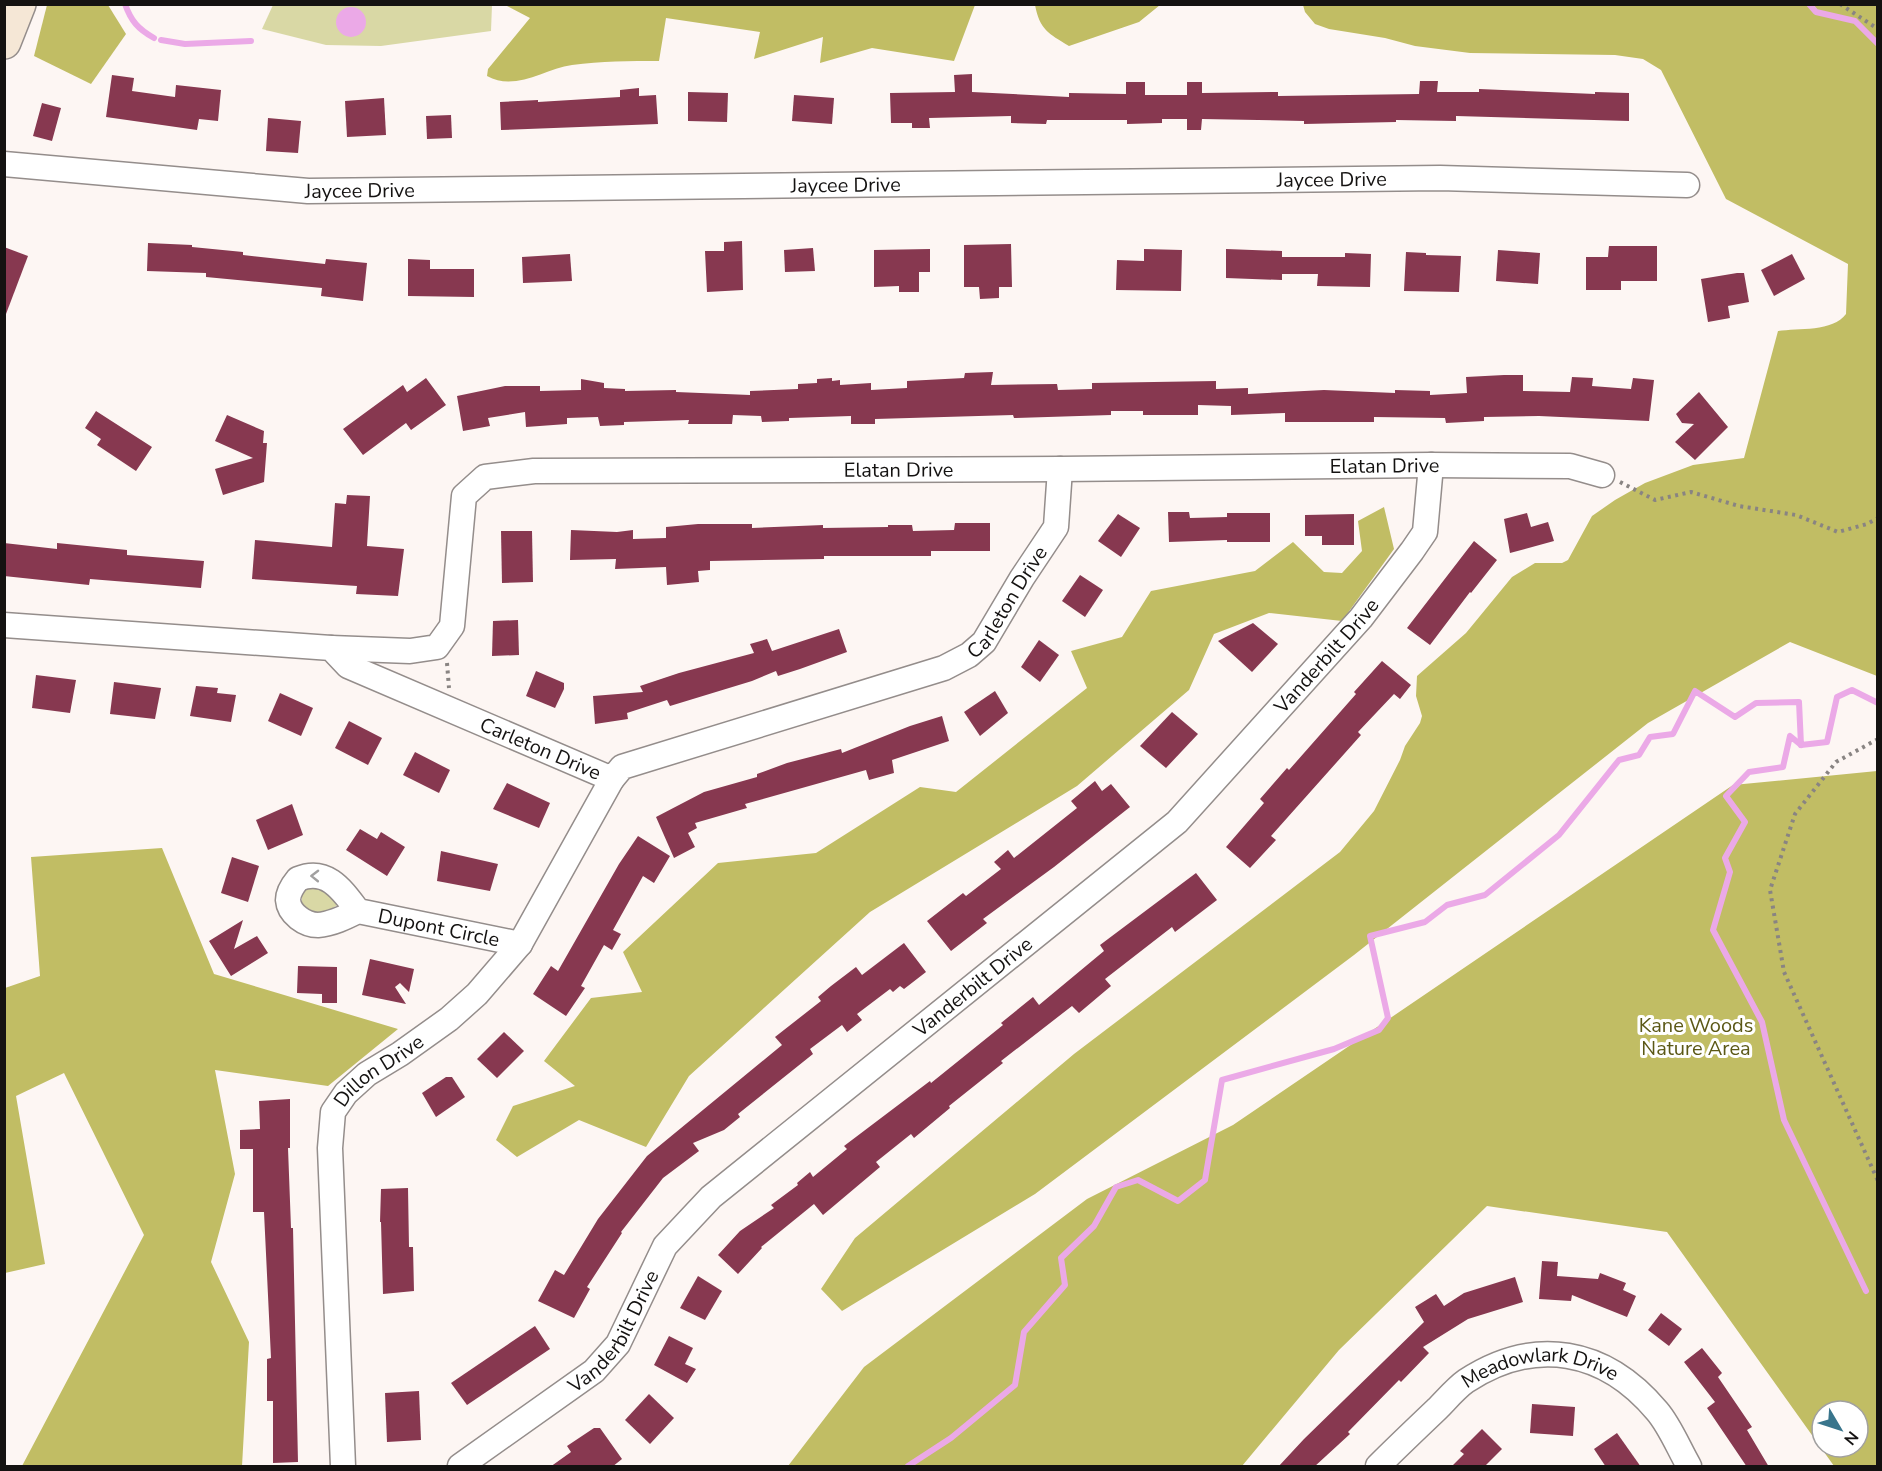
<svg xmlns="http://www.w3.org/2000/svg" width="1882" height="1471" font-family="'Nunito Sans',sans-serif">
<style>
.green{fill:#d9d8a5}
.forest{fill:#c1bd64;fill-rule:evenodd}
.water{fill:#eba9e7}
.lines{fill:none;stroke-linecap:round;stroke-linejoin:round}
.stream{stroke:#eba9e7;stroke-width:6}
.building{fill:#873850}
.street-casing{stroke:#948d8b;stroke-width:27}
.secondary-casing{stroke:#948d8b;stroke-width:36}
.path{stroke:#898482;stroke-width:4;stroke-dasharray:3 4.5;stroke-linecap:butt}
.street{stroke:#fff;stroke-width:24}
.secondary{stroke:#f5e7d6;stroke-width:33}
.oneway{stroke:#a1a0a0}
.labels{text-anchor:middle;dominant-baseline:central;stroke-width:6;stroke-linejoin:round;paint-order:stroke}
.street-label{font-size:20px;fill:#141211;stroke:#fff}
.park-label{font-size:20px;fill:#5b5816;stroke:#fff}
</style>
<rect width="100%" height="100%" fill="#fdf6f3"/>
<g class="green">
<polygon points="273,5 492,5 491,31 381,46 326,45 262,29"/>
<path d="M323,885L338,904C327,914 311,917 302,904V893L306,888Z"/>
</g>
<g class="forest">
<polygon points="47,5 108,5 126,34 91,84 34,56"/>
<path d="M505,5H975L954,61L872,48L820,63L823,37L754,59L760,32L666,18L659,61C630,61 601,61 572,65C544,69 515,92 487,76L488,69L530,18Z"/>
<path d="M1035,5V4L1160,5L1139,22L1069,46C1048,33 1040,30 1035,5Z"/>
<path d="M1303,5H1877V676L1790,642L1648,723L1354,955L1035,1194L842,1311L821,1289L855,1238L1074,1054L1340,852L1374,811L1400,760L1405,746L1420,723L1422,716L1416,696L1417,676L1466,633L1512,577L1535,563H1562L1568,560L1592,516L1615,500L1645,483L1693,465L1744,458L1778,331C1798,328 1833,332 1846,314L1848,264L1726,199L1661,70L1643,59L1615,55L1470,53L1415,46L1385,38L1329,29L1315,24L1305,12Z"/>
<polygon points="1384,507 1394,549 1342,621 1269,613 1214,634 1189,690 1077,786 870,912 689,1076 646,1147 579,1120 517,1157 496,1140 513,1106 575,1086 544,1061 591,998 642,992 623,952 718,863 816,853 920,787 956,792 1087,688 1071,651 1122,637 1151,591 1255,571 1293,542 1324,572 1342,573 1362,551 1358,521"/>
<path d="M1877,771V1466H1834L1667,1232L1487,1206L1339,1350L1242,1466H788L864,1367L1087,1199L1233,1125L1733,785ZM1822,1411H1858V1447H1822Z"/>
<polygon points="162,848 214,974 398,1029 328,1086 215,1070 235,1174 211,1262 249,1342 242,1466 22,1466 144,1235 64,1073 16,1096 45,1264 5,1273 5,988 40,976 31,857"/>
</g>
<circle class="water" cx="351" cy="22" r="15"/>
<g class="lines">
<g class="stream">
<path d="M125,4C131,21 138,29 154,38"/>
<polyline points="1809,4 1816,12 1855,21 1878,44"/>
<polyline points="161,40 185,44 251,41"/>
<polyline points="1801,745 1790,736 1783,767 1749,772 1726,796 1745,822 1725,858 1730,872 1713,930 1762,1022 1784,1120 1866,1291"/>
<polyline points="908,1466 951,1438 1015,1385 1024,1332 1065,1285 1061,1258 1094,1226 1116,1187 1138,1180 1178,1201 1205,1180 1222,1080 1334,1049 1379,1030 1388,1018 1370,936 1425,922 1447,905 1485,895 1559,835 1619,760 1639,755 1650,737 1673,734 1695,691 1735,717 1756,703 1799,702 1801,745 1827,742 1837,697 1852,690 1878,703"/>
</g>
</g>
<g class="building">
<polygon points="972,74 972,92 1069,97 1069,93 1126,94 1126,82 1145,82 1145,95 1187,95 1187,82 1202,82 1202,93 1278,92 1278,96 1419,94 1420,81 1438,81 1437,92 1479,92 1479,89 1595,94 1595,92 1629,93 1629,121 1456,116 1456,121 1396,120 1396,122 1304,124 1304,121 1202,119 1201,130 1187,130 1187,119 1162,119 1162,123 1127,124 1127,120 1047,120 1046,124 1011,123 1011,116 929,118 930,128 912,128 912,123 891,123 890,93 955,92 954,75"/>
<polygon points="112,75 134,78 132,91 175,97 176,85 221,90 218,121 199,119 197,130 106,117"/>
<polygon points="639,88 639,96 656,95 658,124 501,130 500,102 538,100 538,102 620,97 620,90"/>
<polygon points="688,92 728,93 727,122 688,121"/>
<polygon points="794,95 834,98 832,124 792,121"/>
<polygon points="384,98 386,135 347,137 345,101"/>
<polygon points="42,103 61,108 52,141 33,136"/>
<polygon points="451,115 452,138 427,139 426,116"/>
<polygon points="268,118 301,121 298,153 266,151"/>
<polygon points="742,241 743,290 707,292 705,251 724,251 724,242"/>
<polygon points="148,243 192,245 192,247 243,252 243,255 325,264 326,259 367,263 363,301 321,296 322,288 206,277 206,273 147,271"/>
<polygon points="1011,244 1012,287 999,287 999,298 980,299 979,287 964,287 964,245"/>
<polygon points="1609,246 1657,246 1657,281 1621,281 1621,290 1586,290 1586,257 1608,257"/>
<polygon points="4,247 28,256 6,314 4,313"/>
<polygon points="813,248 815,271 785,272 784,250"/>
<polygon points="930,249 930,272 919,272 919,292 899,292 899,286 874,287 874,250"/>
<polygon points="1144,249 1182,250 1181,291 1116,290 1117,260 1144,261"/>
<polygon points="1226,249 1282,251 1282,257 1345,257 1345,253 1371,254 1370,287 1317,286 1318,274 1282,274 1282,280 1226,278"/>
<polygon points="1498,250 1540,253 1538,284 1496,281"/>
<polygon points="1406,252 1426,253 1426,255 1461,256 1459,292 1404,291"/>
<polygon points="570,254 572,281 523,283 522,257"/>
<polygon points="1792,254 1805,279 1774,296 1761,270"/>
<polygon points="408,259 430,260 430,269 474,269 474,297 408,296"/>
<polygon points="1737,273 1744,273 1749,302 1728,306 1730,318 1708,322 1701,279"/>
<polygon points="993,372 991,385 1057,384 1058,390 1092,389 1092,383 1216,381 1216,389 1248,388 1248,394 1324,390 1395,393 1395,390 1430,391 1430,395 1467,393 1466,377 1504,375 1523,375 1523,391 1570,392 1572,377 1593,378 1592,386 1631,389 1633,378 1654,380 1649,421 1539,416 1484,417 1484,421 1446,423 1445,418 1374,417 1374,422 1285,422 1285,413 1231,415 1231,406 1198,405 1198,415 1143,415 1143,411 1111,411 1111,415 1014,418 1013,415 875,419 875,424 851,424 851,416 789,418 789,421 762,422 761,416 733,415 732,424 688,424 689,420 624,422 624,425 600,426 598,417 567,418 567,424 526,427 525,412 488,418 490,426 463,431 457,396 505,386 540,386 540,391 581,390 581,379 604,383 604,388 625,389 625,391 676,390 676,392 750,395 750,391 798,389 798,384 817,383 817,379 832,378 832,381 840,380 840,385 871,383 871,390 907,388 907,381 964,378 965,373"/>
<polygon points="426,378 446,405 411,430 406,423 363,455 343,429 403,385 407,392"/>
<polygon points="1699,392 1728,427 1695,460 1675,442 1694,424 1682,423 1676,414"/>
<polygon points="96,411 152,447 136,471 97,445 101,439 85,428"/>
<polygon points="227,415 264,431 263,443 267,443 264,482 223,495 215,469 253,458 215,441"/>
<polygon points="347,495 370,496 367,546 404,549 398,596 356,594 357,586 252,579 255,540 332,547 335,503 346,504"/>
<polygon points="1168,512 1189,512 1190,518 1227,517 1227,513 1270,513 1270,542 1227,542 1227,540 1169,542"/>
<polygon points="1527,513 1531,527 1548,522 1554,541 1510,553 1504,519"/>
<polygon points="1118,514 1140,528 1121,557 1098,541"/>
<polygon points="1354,514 1354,545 1322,545 1322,536 1305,536 1305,515"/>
<polygon points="955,523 990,523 990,551 931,551 931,556 824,556 824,559 710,561 710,570 698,571 699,582 667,585 666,567 615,569 616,559 570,560 571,530 617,532 633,530 633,539 666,538 666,527 698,524 752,524 752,528 823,525 823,528 888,527 888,525 912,525 913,531 954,530"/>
<polygon points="501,531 532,531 533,582 502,583"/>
<polygon points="1474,541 1497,560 1471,593 1470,592 1430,645 1407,628"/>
<polygon points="4,543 57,549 57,543 127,550 127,555 204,561 201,588 90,579 89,585 4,576"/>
<polygon points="1080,575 1103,590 1085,617 1062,601"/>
<polygon points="518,620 519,655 492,656 493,621"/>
<polygon points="1253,623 1278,644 1252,672 1218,641"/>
<polygon points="839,629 847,652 800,669 778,676 776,671 752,681 670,706 667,700 627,713 628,719 595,724 593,696 643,692 640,686 679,673 754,653 750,644 767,639 772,651"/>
<polygon points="1039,640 1059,655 1040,682 1021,667"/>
<polygon points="1382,661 1411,685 1400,699 1394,694 1358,732 1361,735 1271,836 1276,840 1250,868 1226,847 1264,803 1260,799 1287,768 1289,770 1356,694 1354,692"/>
<polygon points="536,671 564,683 564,689 555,708 526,696"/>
<polygon points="36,675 76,680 70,713 32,708"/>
<polygon points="114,682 161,688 155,719 110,714"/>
<polygon points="196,686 218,688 217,693 236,695 231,722 190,716"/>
<polygon points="995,691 1008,713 980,736 964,712"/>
<polygon points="280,693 313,708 301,736 268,721"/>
<polygon points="1172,712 1198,734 1166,768 1140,746"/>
<polygon points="942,716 949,741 892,760 894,773 869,780 866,770 745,804 747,808 695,823 697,828 688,833 695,847 674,858 656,817 704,792 757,777 757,774 787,763 841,749 842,753 910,726"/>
<polygon points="349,721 382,738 368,765 335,748"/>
<polygon points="415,752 450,770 439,793 403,775"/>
<polygon points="1095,781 1102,791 1111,784 1130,807 1054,867 983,919 987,923 951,951 927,921 963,893 966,896 1001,869 994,862 1008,850 1014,858 1077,808 1071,801"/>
<polygon points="507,783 550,803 539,828 493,809"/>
<polygon points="292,804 303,835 268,850 256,820"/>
<polygon points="360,829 377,839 381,832 405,847 387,876 346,850"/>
<polygon points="638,836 670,856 654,883 643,876 613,930 621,934 612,950 604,945 581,986 585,988 566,1016 533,994 551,966 558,971 619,864"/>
<polygon points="441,851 498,864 490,891 437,881"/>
<polygon points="232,857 259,866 248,902 221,893"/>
<polygon points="1196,873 1217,900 1175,932 1172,927 1105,979 1111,986 1079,1013 1072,1006 1001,1061 1003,1063 949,1106 950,1108 914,1138 911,1134 876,1162 880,1167 823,1215 814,1204 761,1247 762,1248 738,1274 718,1255 740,1231 774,1208 771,1205 798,1185 797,1183 810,1172 813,1177 847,1149 844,1146 930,1081 931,1083 1003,1025 1001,1023 1033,997 1039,1005 1104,951 1100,945"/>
<polygon points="243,920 234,949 257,936 268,953 231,976 209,941"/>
<polygon points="904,943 926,972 904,989 900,986 893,992 890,989 857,1014 862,1020 847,1032 842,1025 810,1049 813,1054 738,1114 740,1117 724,1130 693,1143 699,1151 663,1178 621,1232 622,1233 587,1287 590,1289 574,1318 538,1301 555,1270 564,1275 598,1219 647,1156 782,1045 775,1037 821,1001 818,997 831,986 856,967 862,975"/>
<polygon points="370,959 414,969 409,992 400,983 395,987 406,1004 362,995"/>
<polygon points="298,966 337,967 337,1003 322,1003 322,994 297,993"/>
<polygon points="504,1032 524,1051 497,1078 477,1059"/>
<polygon points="446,1077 452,1077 465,1097 436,1117 422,1093"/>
<polygon points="290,1099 290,1148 288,1148 291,1228 293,1228 298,1462 273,1463 273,1401 267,1401 267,1359 271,1358 264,1212 253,1212 253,1149 240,1149 240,1130 260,1129 259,1101"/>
<polygon points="408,1188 409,1247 413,1247 414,1291 383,1294 381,1222 380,1222 381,1189"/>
<polygon points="1542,1261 1558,1262 1557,1276 1598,1279 1600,1273 1626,1283 1623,1290 1636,1296 1627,1317 1572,1295 1571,1301 1539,1299"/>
<polygon points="698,1276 722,1291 705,1320 680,1308"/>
<polygon points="1515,1277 1523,1302 1468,1319 1423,1347 1429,1353 1401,1382 1399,1380 1348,1432 1350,1434 1314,1467 1278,1467 1304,1439 1424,1322 1415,1307 1436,1294 1444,1306 1464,1293"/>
<polygon points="1661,1313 1682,1329 1669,1346 1648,1330"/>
<polygon points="535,1326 550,1349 467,1405 451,1383"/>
<polygon points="669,1336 693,1348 685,1364 696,1369 687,1383 654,1365"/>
<polygon points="1702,1348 1722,1373 1718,1377 1752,1427 1747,1430 1769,1467 1747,1467 1707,1408 1715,1402 1684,1362"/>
<polygon points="419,1391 421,1440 387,1442 385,1393"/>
<polygon points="649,1394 674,1418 650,1444 625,1420"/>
<polygon points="1532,1404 1575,1407 1573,1436 1530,1433"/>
<polygon points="594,1428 600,1428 622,1459 612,1467 550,1467 571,1452 567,1446"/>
<polygon points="1482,1429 1502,1449 1484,1467 1451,1467 1464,1454 1460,1451"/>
<polygon points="1617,1433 1641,1467 1606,1467 1594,1449"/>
</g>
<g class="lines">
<g class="street-casing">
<g id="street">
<path id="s1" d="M4,164L308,191L1440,178L1687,185"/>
<path id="s2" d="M4,625L331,648L348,666L612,779L622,767L944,668L969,655L984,642L1022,578L1056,527L1060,469"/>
<path id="s3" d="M331,648L410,651L437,647L452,626L464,496L485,477L534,471L1060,469L1431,465L1570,466L1602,475"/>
<path id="s4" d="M358,911C342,890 327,867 298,879C293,885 288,892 288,900C289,914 305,925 318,925C332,924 346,917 358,911L520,944"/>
<path id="s5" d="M343,1466L330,1148L333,1112L346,1093L367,1074L400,1054L449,1019L477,994L520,944L612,779"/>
<path id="s6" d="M460,1466L594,1371L618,1344L665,1246L711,1197L1177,822L1361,618L1412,551L1425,532L1431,465"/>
<path id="s7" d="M1378,1466C1397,1447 1417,1428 1437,1409C1446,1400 1456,1388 1466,1381C1535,1336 1605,1349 1657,1411C1670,1426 1679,1449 1689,1466"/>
</g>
</g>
<g class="secondary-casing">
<polyline id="secondary" points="4,42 19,4"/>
</g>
<g class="path">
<polyline points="1840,4 1878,29"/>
<polyline points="1620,482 1655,500 1691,492 1739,506 1796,515 1838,532 1867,524 1878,518"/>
<polyline points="447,663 449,688"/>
<polyline points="1878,739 1836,762 1795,814 1770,890 1784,972 1878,1181"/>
</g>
<use href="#street" class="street"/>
<use href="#secondary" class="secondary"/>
</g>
<defs><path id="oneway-chevron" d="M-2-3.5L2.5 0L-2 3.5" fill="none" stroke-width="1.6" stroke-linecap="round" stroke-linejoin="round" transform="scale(1.5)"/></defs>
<use class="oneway" href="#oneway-chevron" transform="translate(315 876) rotate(-179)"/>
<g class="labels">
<g class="street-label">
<text stroke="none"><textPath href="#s1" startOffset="1329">Jaycee Drive</textPath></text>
<text stroke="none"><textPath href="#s1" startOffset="843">Jaycee Drive</textPath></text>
<text stroke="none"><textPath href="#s1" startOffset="357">Jaycee Drive</textPath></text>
<text stroke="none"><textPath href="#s3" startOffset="1191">Elatan Drive</textPath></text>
<text stroke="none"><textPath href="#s3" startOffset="705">Elatan Drive</textPath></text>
<text stroke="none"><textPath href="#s2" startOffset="1086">Carleton Drive</textPath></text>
<text stroke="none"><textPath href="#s6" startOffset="1198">Vanderbilt Drive</textPath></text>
<text stroke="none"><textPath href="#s2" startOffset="562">Carleton Drive</textPath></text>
<text stroke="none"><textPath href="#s4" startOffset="266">Dupont Circle</textPath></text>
<text stroke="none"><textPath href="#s6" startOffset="712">Vanderbilt Drive</textPath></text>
<text stroke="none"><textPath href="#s5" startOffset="417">Dillon Drive</textPath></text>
<text stroke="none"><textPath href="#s6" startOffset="208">Vanderbilt Drive</textPath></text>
<text stroke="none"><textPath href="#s7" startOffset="201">Meadowlark Drive</textPath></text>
</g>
<g class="park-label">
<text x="1696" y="1025">Kane Woods<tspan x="1696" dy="23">Nature Area</tspan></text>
</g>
</g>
<rect width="1882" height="1471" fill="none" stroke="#141211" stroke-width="12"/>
<g transform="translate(1840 1429) rotate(129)"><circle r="28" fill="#ffffff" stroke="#a1a0a0" stroke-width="1.5"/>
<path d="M0-4.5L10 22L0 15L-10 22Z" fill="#39758c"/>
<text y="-9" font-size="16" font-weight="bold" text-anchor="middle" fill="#141211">N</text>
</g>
</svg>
